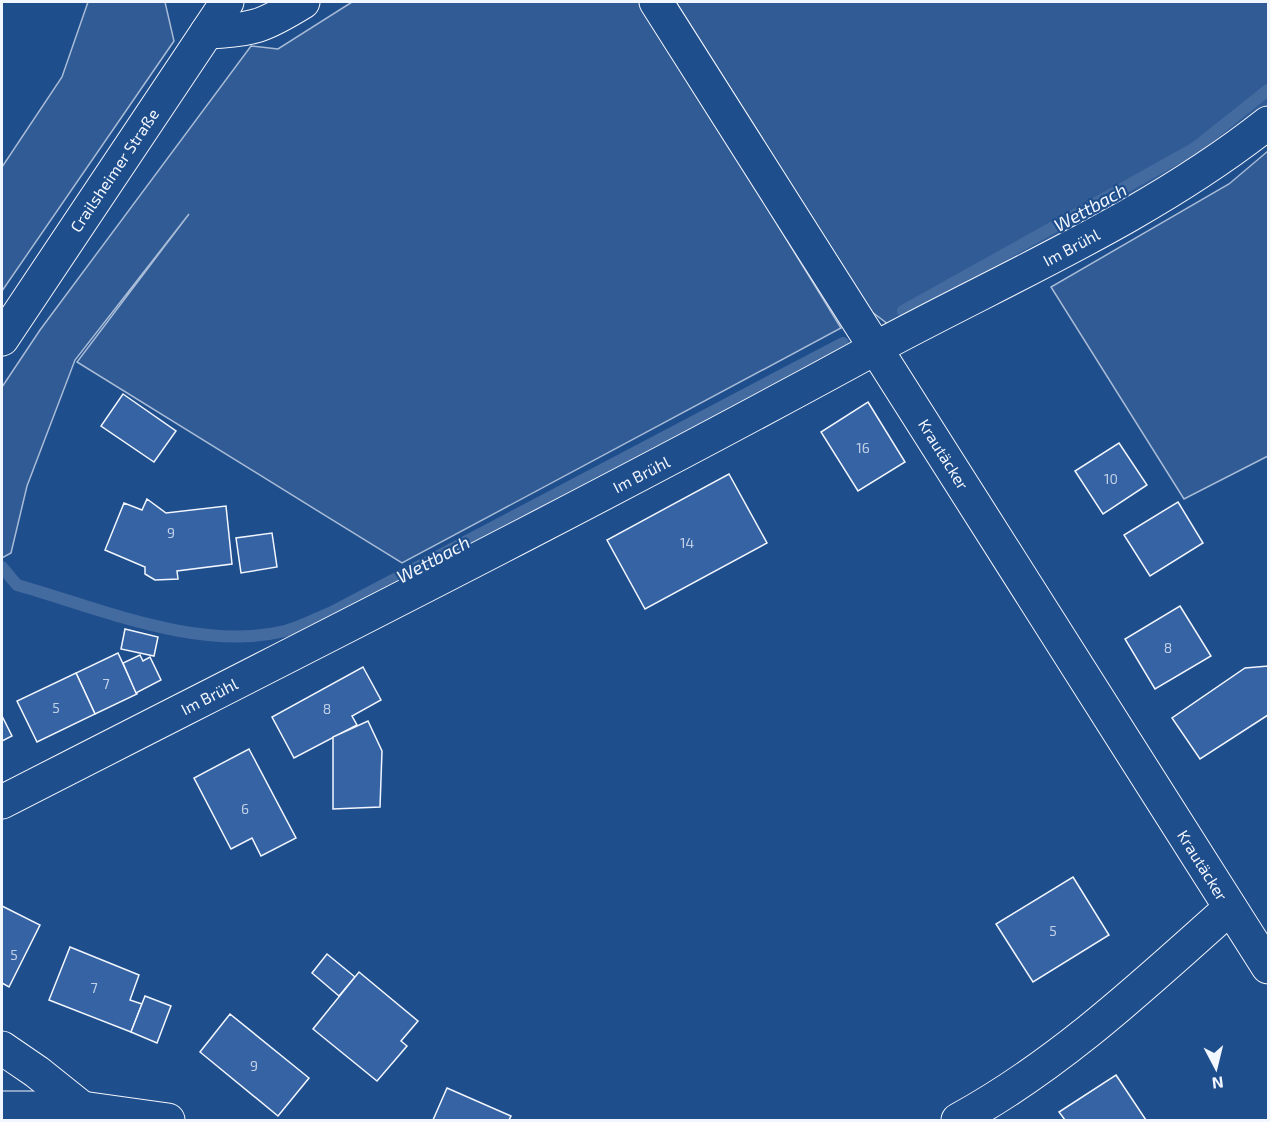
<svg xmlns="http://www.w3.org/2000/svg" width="1270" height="1122" font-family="'Exo 2',sans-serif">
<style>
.built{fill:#305b95;stroke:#a8bbd7;stroke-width:1.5}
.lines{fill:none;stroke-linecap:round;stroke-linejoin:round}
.stream{stroke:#446ba0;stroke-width:12}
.building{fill:#3563a3;stroke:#f2f6ff;stroke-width:1.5}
.street-casing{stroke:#f2f6ff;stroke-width:35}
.secondary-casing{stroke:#f2f6ff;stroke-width:35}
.street{stroke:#1f4e8c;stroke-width:33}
.secondary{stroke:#1f4e8c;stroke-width:33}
.labels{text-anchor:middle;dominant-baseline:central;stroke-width:4.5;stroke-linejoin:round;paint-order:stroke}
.number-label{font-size:14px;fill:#c3d1e8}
.street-label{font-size:16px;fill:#f2f6ff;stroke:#1f4e8c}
.water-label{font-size:18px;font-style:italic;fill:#f2f6ff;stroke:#1f4e8c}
</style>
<rect width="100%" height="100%" fill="#1f4e8c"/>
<g class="built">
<polygon points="88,2 165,2 174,41 2,291 2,167 62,77"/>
<polygon points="352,2 640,2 841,328 402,563 77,362 189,214 75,360 27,486 11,553 2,558 2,387 40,330 251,46 278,49"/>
<polygon points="676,2 1268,2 1268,119 900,333 872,312"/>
<polygon points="1268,151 1268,456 1184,499 1051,287 1229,184"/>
</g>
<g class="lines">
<g class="stream">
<polyline points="903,311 1195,148 1268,90"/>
<path d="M2,567L17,585C99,608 199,652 285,631C301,627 317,618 332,612L843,343"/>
</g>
</g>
<g class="building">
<polygon points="123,394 176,431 154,462 101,426"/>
<polygon points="868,402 905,462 858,491 821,432"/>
<polygon points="1119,443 1147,485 1103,514 1075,471"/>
<polygon points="729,474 767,543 645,609 607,540"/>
<polygon points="147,499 166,513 226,506 232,564 177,571 178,579 155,580 145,574 145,567 105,550 124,503 142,510"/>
<polygon points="1178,502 1203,543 1150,576 1124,535"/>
<polygon points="272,533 277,567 241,573 236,538"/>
<polygon points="1180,606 1211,656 1155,689 1125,639"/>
<polygon points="125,629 158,637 154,656 121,649"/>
<polygon points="118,653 137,694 95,714 76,673"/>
<polygon points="140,655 143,661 150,657 161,680 136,693 123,663"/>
<polygon points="1268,666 1268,715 1200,759 1172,718 1245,668"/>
<polygon points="363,667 381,700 352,716 357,725 294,758 272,717"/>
<polygon points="76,673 95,714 37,742 17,701"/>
<polygon points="2,716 12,736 2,741"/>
<polygon points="368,721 382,751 380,807 333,809 333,737"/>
<polygon points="249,749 296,838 261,856 252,838 231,849 194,778"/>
<polygon points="1073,877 1109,935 1033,982 996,924"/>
<polygon points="2,906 40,925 9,987 2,983"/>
<polygon points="70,947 139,975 130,1000 142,1004 131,1032 49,1000"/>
<polygon points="327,954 355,977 339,996 312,973"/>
<polygon points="359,972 418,1021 401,1041 407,1046 377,1081 313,1029"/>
<polygon points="145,996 171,1006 157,1043 131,1032"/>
<polygon points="230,1014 309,1078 278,1116 200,1052"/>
<polygon points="1116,1075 1146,1120 1065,1120 1059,1112"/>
<polygon points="447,1088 511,1116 509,1120 433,1120"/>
</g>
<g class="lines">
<g class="street-casing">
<g id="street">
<polyline points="656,2 1268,967"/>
<path d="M207,32C254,30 264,26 303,2"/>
<path d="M2,802C293,653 587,506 874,349C1007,277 1149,217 1268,123"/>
<polyline points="2,1048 37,1072 82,1108"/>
<polyline points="2,1108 82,1108 168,1120"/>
<path d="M958,1120C1059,1065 1145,984 1230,908"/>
</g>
</g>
<g class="secondary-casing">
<polyline id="secondary" points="2,339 227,2"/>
</g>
<use href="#street" class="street"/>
<use href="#secondary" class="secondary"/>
</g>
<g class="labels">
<g class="number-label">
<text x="863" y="447">16</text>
<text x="1111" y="478">10</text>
<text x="171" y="532">9</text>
<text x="687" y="542">14</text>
<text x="1168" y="647">8</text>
<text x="106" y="683">7</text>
<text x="56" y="707">5</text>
<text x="327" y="708">8</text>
<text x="245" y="808">6</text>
<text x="1053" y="930">5</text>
<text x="14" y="954">5</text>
<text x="94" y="987">7</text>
<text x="254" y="1065">9</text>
</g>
<g class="street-label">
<text transform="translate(114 170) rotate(-56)">Crailsheimer Straße</text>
<text transform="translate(1071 247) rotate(-28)">Im Brühl</text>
<text transform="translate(944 454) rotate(58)">Krautäcker</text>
<text transform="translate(641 474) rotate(-27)">Im Brühl</text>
<text transform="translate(209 696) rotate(-27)">Im Brühl</text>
<text transform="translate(1203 865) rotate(58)">Krautäcker</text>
</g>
<g class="water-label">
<text transform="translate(1090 207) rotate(-29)">Wettbach</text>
<text transform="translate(433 559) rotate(-28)">Wettbach</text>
</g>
</g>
<rect width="1270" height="1122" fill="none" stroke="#f2f6ff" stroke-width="6"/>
<g transform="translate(1216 1068) rotate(173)" stroke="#1f4e8c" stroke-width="4.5" paint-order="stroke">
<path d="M0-4.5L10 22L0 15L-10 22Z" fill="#f2f6ff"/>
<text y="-9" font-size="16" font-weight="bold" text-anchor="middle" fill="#f2f6ff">N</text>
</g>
</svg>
